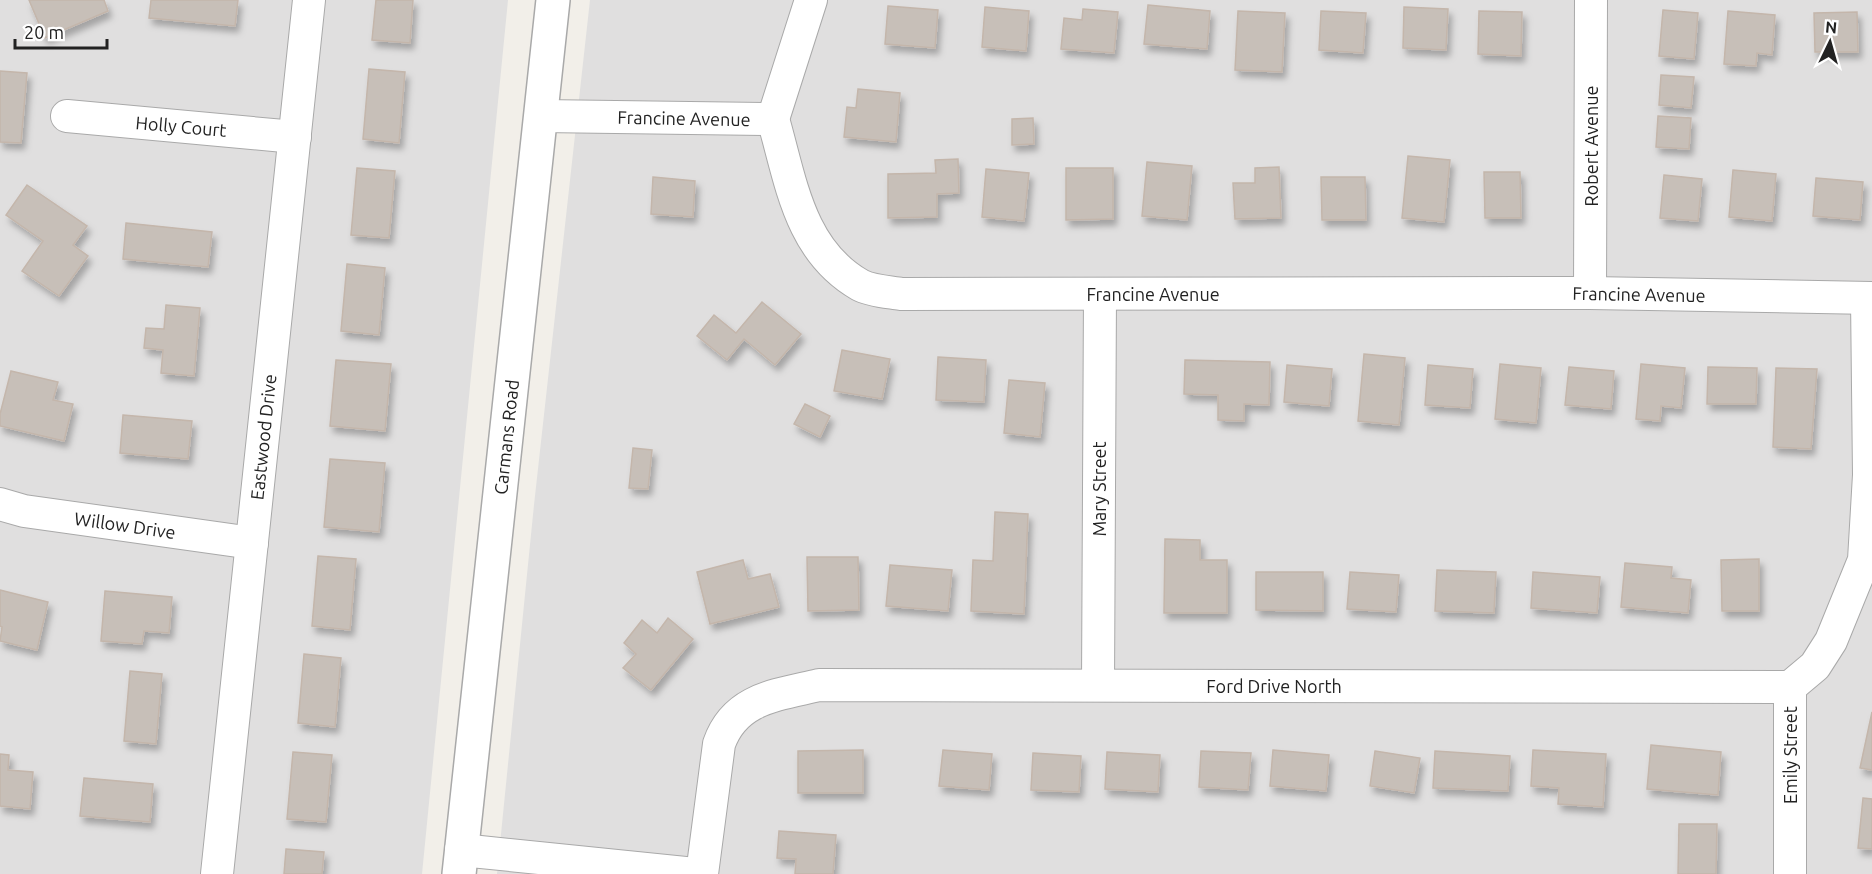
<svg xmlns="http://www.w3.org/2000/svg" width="1872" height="874" font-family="Ubuntu,sans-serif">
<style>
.residential{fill:#e0dfdf}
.building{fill:#c7bfb8;stroke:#c4b6ab;stroke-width:1.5;filter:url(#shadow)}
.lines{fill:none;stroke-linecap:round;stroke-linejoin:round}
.minor-casing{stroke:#a9a9a9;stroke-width:34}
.tertiary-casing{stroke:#a9a9a9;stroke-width:36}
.minor{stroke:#fff;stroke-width:32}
.tertiary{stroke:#fff;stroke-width:33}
.labels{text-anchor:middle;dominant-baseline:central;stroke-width:4.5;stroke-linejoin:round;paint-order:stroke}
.street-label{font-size:18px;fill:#222;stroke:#fff}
</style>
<defs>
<filter id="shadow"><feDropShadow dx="3.5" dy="6" stdDeviation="3" flood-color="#0004"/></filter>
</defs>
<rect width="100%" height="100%" fill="#f2efe9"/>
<g class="residential">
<polygon points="0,0 508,0 422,874 0,874"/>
<polygon points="590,0 1872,0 1872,874 497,874 534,505"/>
</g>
<g class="building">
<polygon points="29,0 104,0 108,11 45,38"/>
<polygon points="151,0 238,0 235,26 149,18"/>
<polygon points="376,0 413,0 410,43 372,40"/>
<polygon points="1148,5 1210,11 1207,49 1144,44"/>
<polygon points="888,6 938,10 935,48 885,44"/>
<polygon points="985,7 1029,11 1026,51 982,47"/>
<polygon points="1404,7 1448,9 1446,50 1403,48"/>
<polygon points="1083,9 1118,12 1114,53 1061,49 1064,18 1082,20"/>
<polygon points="1663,10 1698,13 1694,59 1659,56"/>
<polygon points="1238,11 1285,13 1282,72 1235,70"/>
<polygon points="1321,11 1366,13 1363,53 1319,50"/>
<polygon points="1479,11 1522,12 1521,56 1478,54"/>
<polygon points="1728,11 1775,15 1772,55 1757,53 1756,66 1724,64"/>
<polygon points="1857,12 1858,52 1815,52 1814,13"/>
<polygon points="369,69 405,72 399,143 363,139"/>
<polygon points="0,71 27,73 21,143 0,142"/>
<polygon points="1661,75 1694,77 1691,108 1659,105"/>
<polygon points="858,89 900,93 896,142 844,137 847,107 856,108"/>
<polygon points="1658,116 1691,118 1689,149 1656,147"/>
<polygon points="1033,118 1034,144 1012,145 1012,119"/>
<polygon points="1408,156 1450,160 1444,222 1402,218"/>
<polygon points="958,159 959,193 937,194 937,217 888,218 888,174 936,173 935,160"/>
<polygon points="1147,162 1192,166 1187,220 1142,216"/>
<polygon points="1279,167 1281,218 1235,219 1233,183 1255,183 1255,168"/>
<polygon points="357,168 395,171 389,238 351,235"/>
<polygon points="1066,168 1113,168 1113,219 1066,220"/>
<polygon points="986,169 1029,173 1024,221 982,217"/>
<polygon points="1733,170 1776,174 1772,221 1729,217"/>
<polygon points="1484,172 1520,172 1521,218 1485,218"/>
<polygon points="1664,175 1702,179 1698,221 1660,218"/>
<polygon points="653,177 695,181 693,217 651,214"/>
<polygon points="1321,177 1365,177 1366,220 1322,220"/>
<polygon points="1816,178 1863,182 1860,220 1813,216"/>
<polygon points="27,185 87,226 73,245 88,256 59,296 22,271 43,241 6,215"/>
<polygon points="126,223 212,232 208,267 123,259"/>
<polygon points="347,264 385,268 379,335 341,331"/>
<polygon points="762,302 801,334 775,365 744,339 727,360 697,336 714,315 736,333"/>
<polygon points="166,305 200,308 194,376 161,373 163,350 144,348 146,328 164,329"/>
<polygon points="842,350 890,359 882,399 834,391"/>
<polygon points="1364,354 1405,358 1399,425 1358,421"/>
<polygon points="938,357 986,360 984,402 936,400"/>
<polygon points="336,360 391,364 385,431 330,426"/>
<polygon points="1185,360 1270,362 1269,405 1244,404 1244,421 1218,420 1218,395 1184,394"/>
<polygon points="1500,364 1541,368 1536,423 1495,419"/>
<polygon points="1641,364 1685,368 1681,408 1661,406 1660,421 1636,419"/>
<polygon points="1287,365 1332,369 1329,406 1284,402"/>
<polygon points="1428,365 1473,369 1470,408 1425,405"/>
<polygon points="1569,367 1614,371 1611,409 1565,405"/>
<polygon points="1708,367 1757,368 1756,404 1707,404"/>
<polygon points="1776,368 1817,369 1811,449 1773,447"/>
<polygon points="11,371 58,382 53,400 73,404 64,441 0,426 0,414"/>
<polygon points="1009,380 1045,383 1040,437 1004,433"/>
<polygon points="805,404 830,416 820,437 794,424"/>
<polygon points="123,415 192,421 188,459 120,453"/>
<polygon points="633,448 652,450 648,489 629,488"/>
<polygon points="330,459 385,463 379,532 324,527"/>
<polygon points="995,512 1028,514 1024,614 971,611 973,560 993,561"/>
<polygon points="1165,539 1200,540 1200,560 1227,560 1227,613 1164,613"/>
<polygon points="318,556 356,559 350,630 312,626"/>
<polygon points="807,557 858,557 859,610 808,611"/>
<polygon points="1759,559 1759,611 1722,611 1721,560"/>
<polygon points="743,560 748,579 770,574 779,607 710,624 697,572"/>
<polygon points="1625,563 1672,567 1671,578 1691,580 1688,613 1621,607"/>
<polygon points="890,565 952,570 948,611 886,606"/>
<polygon points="1437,570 1496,572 1494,613 1435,611"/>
<polygon points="1256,572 1323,572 1323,611 1256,610"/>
<polygon points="1350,572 1399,575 1396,612 1347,609"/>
<polygon points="1533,572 1600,577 1597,613 1531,608"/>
<polygon points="0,590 48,602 37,650 0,641 2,627 0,626"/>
<polygon points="105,591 172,597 169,633 144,631 142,644 101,641"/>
<polygon points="668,618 693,639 651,690 623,668 636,654 624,643 642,620 657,633"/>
<polygon points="304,654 341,658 335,727 298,723"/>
<polygon points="130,671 162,674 156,744 124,741"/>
<polygon points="1872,712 1872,770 1860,768"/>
<polygon points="1651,745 1721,752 1718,795 1647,789"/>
<polygon points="863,750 863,793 798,793 798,751"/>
<polygon points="943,750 992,754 989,790 939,786"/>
<polygon points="1273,750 1329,755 1326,791 1270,786"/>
<polygon points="1533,750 1606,754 1603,807 1558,804 1559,788 1531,786"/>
<polygon points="1201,751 1251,753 1248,790 1199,787"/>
<polygon points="1375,751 1420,758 1414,793 1370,786"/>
<polygon points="1435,751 1510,756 1508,791 1433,788"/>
<polygon points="293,752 332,755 326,822 287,819"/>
<polygon points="1107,752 1160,755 1158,792 1105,789"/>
<polygon points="1033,753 1081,756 1079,792 1031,790"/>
<polygon points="0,754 9,755 8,770 33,772 30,809 0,806"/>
<polygon points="84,778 153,784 150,822 80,816"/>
<polygon points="1863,798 1872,799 1872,849 1858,848"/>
<polygon points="1679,824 1717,824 1716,874 1678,874"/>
<polygon points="779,831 836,835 833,874 795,874 796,859 777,858"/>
<polygon points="286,849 324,852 322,874 284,874"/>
</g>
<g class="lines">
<g class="minor-casing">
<g id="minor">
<polyline points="67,116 295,137"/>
<polyline points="541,116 773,119"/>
<path d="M773,119C791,181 799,250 860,285C871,291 889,292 901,294L1590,293L1872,298"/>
<polyline points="773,119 811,0"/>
<polyline points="1590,293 1591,0"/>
<polyline points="0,504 24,511 252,543"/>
<polyline points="1098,685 1100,294"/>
<polyline points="461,850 695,874"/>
<polyline points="217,874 309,0"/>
<path d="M702,874L719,744C735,698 777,695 819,685L1790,687"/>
<polyline points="1790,874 1790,687 1815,666 1831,641 1864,560 1869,475 1867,298"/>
</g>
</g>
<g class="tertiary-casing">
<polyline id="tertiary" points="459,874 553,0"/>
</g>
<use href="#minor" class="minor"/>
<use href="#tertiary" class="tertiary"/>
</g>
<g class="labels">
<g class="street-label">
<text transform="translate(684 118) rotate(1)">Francine Avenue</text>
<text transform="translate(181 126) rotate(5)">Holly Court</text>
<text transform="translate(1591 146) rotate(-90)">Robert Avenue</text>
<text x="1153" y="294">Francine Avenue</text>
<text transform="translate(1639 294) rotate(1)">Francine Avenue</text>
<text transform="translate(263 437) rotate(-84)">Eastwood Drive</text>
<text transform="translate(506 437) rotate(-84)">Carmans Road</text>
<text transform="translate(1099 489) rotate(-90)">Mary Street</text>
<text transform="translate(125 525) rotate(8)">Willow Drive</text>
<text x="1274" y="686">Ford Drive North</text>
<text transform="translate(1790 755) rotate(-90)">Emily Street</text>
</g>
</g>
<g transform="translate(1830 42) rotate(5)" stroke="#ffffff" stroke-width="4.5" paint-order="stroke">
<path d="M0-4.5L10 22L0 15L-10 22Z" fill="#222222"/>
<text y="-9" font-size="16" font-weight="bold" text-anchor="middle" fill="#222222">N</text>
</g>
<path d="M15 39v9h92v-9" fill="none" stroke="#222222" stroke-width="3"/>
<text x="24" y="39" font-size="18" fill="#222222" stroke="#ffffff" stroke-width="4.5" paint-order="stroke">20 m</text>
</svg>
